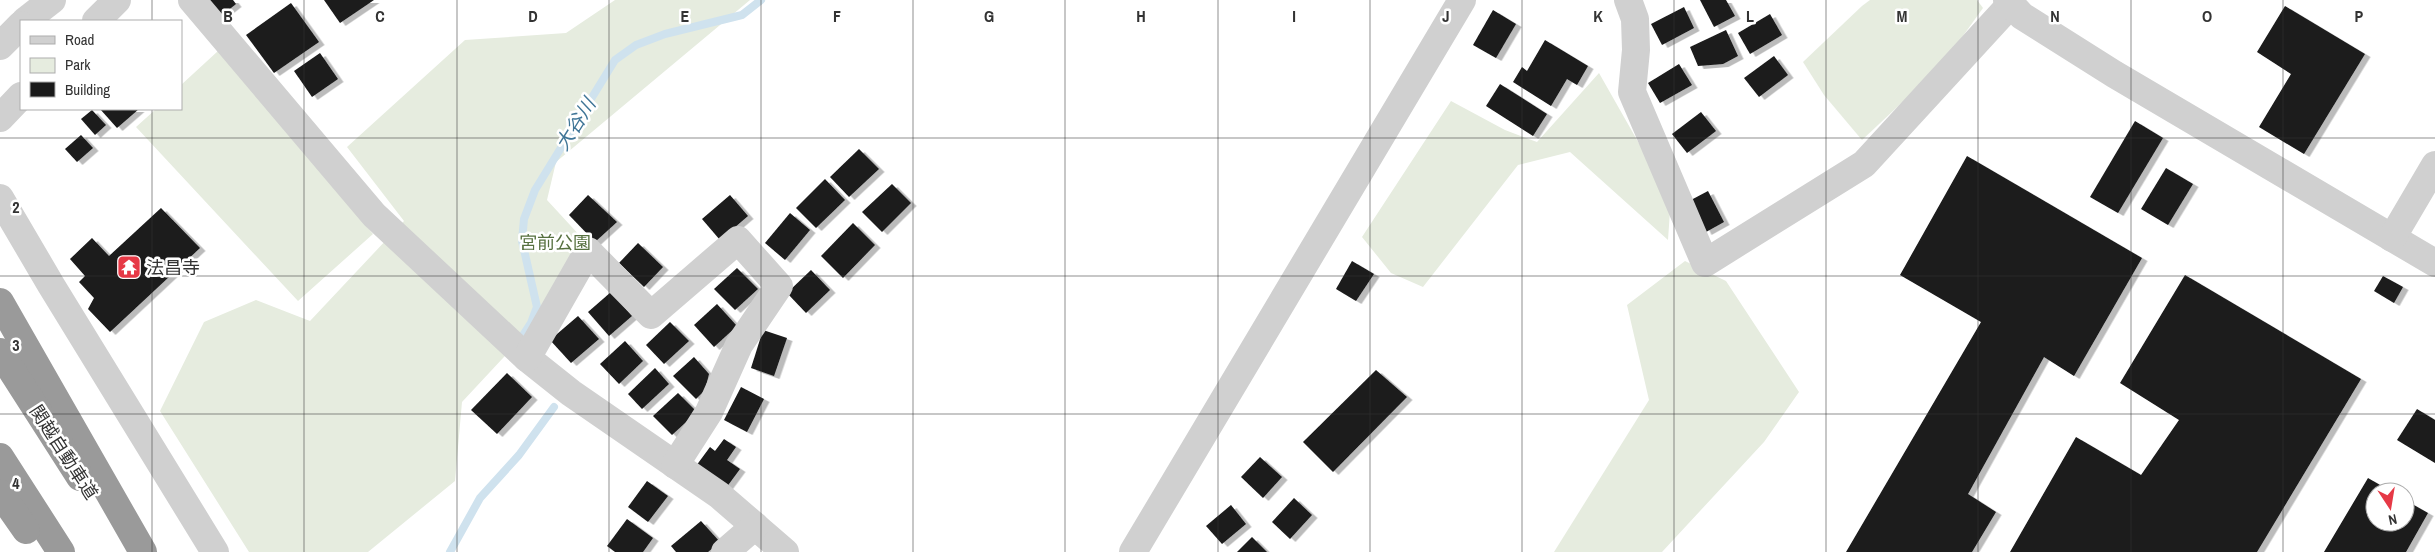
<svg xmlns="http://www.w3.org/2000/svg" width="2435" height="552" font-family="'Archivo Narrow','Noto Sans JP',sans-serif">
<style>
.green{fill:#e6ecdf}
.lines{fill:none;stroke-linecap:round;stroke-linejoin:round}
.stream{stroke:#cfe2ee;stroke-width:8}
.building{fill:#1a1a1a;filter:url(#shadow)}
.minor{stroke:#d0d0d0;stroke-width:28}
.highway{stroke:#9a9a9a;stroke-width:28}
.grid{fill:none;stroke:#333;stroke-width:1;stroke-opacity:0.55}
.labels{text-anchor:middle;dominant-baseline:central;stroke-width:5;stroke-linejoin:round;paint-order:stroke}
.park-label{font-size:18px;fill:#56703f;stroke:#fff}
.poi-label{font-size:18px;fill:#333;stroke:#fff;text-anchor:start}
.street-label{font-size:18px;fill:#333;stroke:#fff}
.water-label{font-size:19px;font-style:italic;fill:#3f7597;stroke:#fff}
.grid-label{font-size:16px;text-anchor:middle;font-weight:bold;fill:#333;stroke:#fff;stroke-width:5;stroke-linejoin:round;paint-order:stroke}
</style>
<defs>
<filter id="shadow"><feDropShadow dx="5.5" dy="3" stdDeviation="0" flood-color="#0004"/></filter>
</defs>
<rect width="100%" height="100%" fill="#fff"/>
<g class="green">
<polygon points="615,0 750,0 556,162 547,200 582,238 542,316 462,402 455,481 368,552 249,552 160,411 204,322 256,300 310,321 404,221 347,147 465,40 566,33"/>
<polygon points="1870,0 1977,0 1983,8 1942,65 1862,140 1824,95 1803,62 1862,6"/>
<polygon points="218,51 373,234 298,301 136,127 156,109 181,109 181,85"/>
<polygon points="1599,73 1641,147 1670,211 1668,240 1570,152 1518,165 1423,287 1391,273 1362,237 1451,101 1505,130 1537,142"/>
<polygon points="1685,261 1726,281 1799,392 1764,442 1662,552 1554,552 1649,400 1627,305"/>
</g>
<g class="lines">
<g class="stream">
<polyline points="520,340 531,323 537,307 522,241 524,219 535,190 615,60 636,45 665,34 742,15 761,0"/>
<polyline points="450,552 480,498 519,455 554,407"/>
</g>
</g>
<g class="building">
<polygon points="208,0 233,0 236,4 221,16"/>
<polygon points="324,0 374,0 340,23"/>
<polygon points="1700,0 1726,0 1735,16 1714,27"/>
<polygon points="291,3 319,42 274,73 246,35"/>
<polygon points="2285,6 2365,54 2304,154 2259,127 2291,74 2257,52"/>
<polygon points="1684,7 1694,28 1662,45 1651,24"/>
<polygon points="1493,10 1516,24 1496,58 1473,45"/>
<polygon points="1770,14 1782,35 1750,54 1738,33"/>
<polygon points="1726,30 1738,56 1723,64 1698,66 1690,47"/>
<polygon points="1545,40 1588,66 1577,85 1567,79 1551,106 1513,82 1522,67 1527,71"/>
<polygon points="320,53 338,79 312,97 294,71"/>
<polygon points="1774,56 1788,75 1759,97 1744,78"/>
<polygon points="1679,64 1692,85 1660,103 1648,83"/>
<polygon points="1500,84 1547,114 1533,136 1486,106"/>
<polygon points="100,109 139,109 117,128"/>
<polygon points="92,110 106,125 95,135 81,119"/>
<polygon points="1701,112 1716,131 1687,153 1672,134"/>
<polygon points="2135,121 2163,138 2118,213 2090,197"/>
<polygon points="81,135 93,148 77,162 65,149"/>
<polygon points="859,149 879,169 849,197 830,177"/>
<polygon points="1967,156 2142,258 2074,376 2044,357 1968,494 1996,512 1972,552 1846,552 1981,322 1900,275"/>
<polygon points="2166,168 2193,184 2168,225 2141,209"/>
<polygon points="825,179 845,200 816,228 796,208"/>
<polygon points="892,184 911,203 882,232 862,212"/>
<polygon points="1708,191 1724,222 1706,232 1691,200"/>
<polygon points="588,195 617,222 595,242 569,215"/>
<polygon points="730,195 748,216 720,240 702,219"/>
<polygon points="161,208 200,248 110,332 88,309 94,298 79,282 85,276 70,259 92,238 109,256"/>
<polygon points="790,213 810,230 785,260 765,243"/>
<polygon points="853,223 875,245 843,278 821,256"/>
<polygon points="638,243 663,267 644,287 619,263"/>
<polygon points="1352,261 1374,274 1356,301 1336,289"/>
<polygon points="737,268 758,289 735,310 714,289"/>
<polygon points="811,270 830,290 806,313 787,293"/>
<polygon points="2185,275 2361,379 2257,552 2010,552 2076,437 2141,475 2179,420 2120,383"/>
<polygon points="2383,276 2403,287 2394,303 2374,291"/>
<polygon points="611,292 632,316 609,336 588,312"/>
<polygon points="717,304 737,326 714,347 694,325"/>
<polygon points="578,316 599,339 571,363 550,340"/>
<polygon points="670,322 689,341 664,364 646,345"/>
<polygon points="763,330 787,338 774,376 751,368"/>
<polygon points="625,341 643,361 619,384 600,364"/>
<polygon points="694,357 709,374 705,390 696,399 673,376"/>
<polygon points="655,368 669,384 642,409 628,394"/>
<polygon points="1376,370 1407,397 1333,472 1303,442"/>
<polygon points="507,373 532,397 497,434 471,410"/>
<polygon points="741,387 764,399 747,432 724,420"/>
<polygon points="678,393 697,412 672,435 653,416"/>
<polygon points="2417,409 2435,420 2435,463 2397,440"/>
<polygon points="724,439 736,447 727,460 740,469 726,488 696,466 710,447 715,451"/>
<polygon points="1260,457 1282,477 1263,498 1241,477"/>
<polygon points="2368,478 2392,492 2375,492 2375,522 2405,522 2405,500 2428,513 2406,552 2324,552"/>
<polygon points="647,481 668,496 648,522 628,507"/>
<polygon points="1294,498 1312,515 1290,539 1272,522"/>
<polygon points="1231,505 1246,524 1222,544 1206,526"/>
<polygon points="627,519 653,538 643,552 615,552 607,546"/>
<polygon points="701,521 720,542 708,552 676,552 671,546"/>
<polygon points="1252,537 1267,552 1237,552"/>
</g>
<g class="lines">
<g class="minor">
<polyline points="192,0 374,215 527,358 571,393 719,495 785,552"/>
<polyline points="1628,0 1635,19 1636,50 1632,92 1705,263 1864,164 2011,4"/>
<polyline points="2007,0 2022,16 2114,74 2435,263"/>
<polyline points="25,21 52,0"/>
<polyline points="96,21 117,0"/>
<polyline points="0,46 21,25"/>
<polyline points="0,118 21,96"/>
<polyline points="0,198 51,285 215,552"/>
<polyline points="2392,238 2435,165"/>
<polyline points="527,358 588,251 651,315 738,240 779,286 739,345 709,412 675,465"/>
<polyline points="725,552 755,526"/>
<polyline points="1133,552 1462,0"/>
</g>
<g class="highway">
<polyline points="0,302 143,552"/>
<polyline points="0,352 80,477"/>
<polyline points="0,457 61,552"/>
<polyline points="0,493 26,530"/>
</g>
</g>
<path class="grid" d="M152,0V21M304,0V552M457,0V552M609,0V552M761,0V552M913,0V552M1065,0V552M1218,0V552M1370,0V552M1522,0V552M1674,0V552M1826,0V552M1978,0V552M2131,0V552M2283,0V552M152,109V552M0,138H2435M0,276H2435M0,414H2435"/>
<defs>
<g id="temple-square" transform="scale(1.25)"><rect x="-9" y="-9" width="18" height="18" rx="4" fill="#e63946" stroke="#fff"/><path d="M0-6L5-2H3V0L6.5 2.5H4V6H1.5V3h-3V6H-4V2.5H-6.5L-3 0V-2H-5Z" fill="#fff"/></g>
</defs>
<g fill-rule="evenodd">
<use href="#temple-square" x="129" y="267"/>
</g>
<g class="labels">
<g class="park-label">
<text x="555" y="242">宮前公園</text>
</g>
<g class="poi-label">
<text x="146" y="267">法昌寺</text>
</g>
<g class="street-label">
<text transform="translate(64 452) rotate(57)">関越自動車道</text>
</g>
<g class="water-label">
<text transform="translate(575 124) rotate(-58)">大谷川</text>
</g>
</g>
<g class="grid-label">
<text x="228" y="22">B</text>
<text x="380" y="22">C</text>
<text x="533" y="22">D</text>
<text x="685" y="22">E</text>
<text x="837" y="22">F</text>
<text x="989" y="22">G</text>
<text x="1141" y="22">H</text>
<text x="1294" y="22">I</text>
<text x="1446" y="22">J</text>
<text x="1598" y="22">K</text>
<text x="1750" y="22">L</text>
<text x="1902" y="22">M</text>
<text x="2055" y="22">N</text>
<text x="2207" y="22">O</text>
<text x="2359" y="22">P</text>
<text x="16" y="213">2</text>
<text x="16" y="351">3</text>
<text x="16" y="489">4</text>
</g>
<rect x="20" y="20" width="162" height="90" fill="#ffffff" stroke="#adadad"/>
<rect x="30" y="36" width="25" height="8" fill="#d0d0d0" stroke="#adadad"/>
<text x="65" y="45" font-size="15" fill="#333333">Road</text>
<rect x="30" y="58" width="25" height="15" fill="#e6ecdf" stroke="#adadad"/>
<text x="65" y="70" font-size="15" fill="#333333">Park</text>
<rect x="30" y="82" width="25" height="15" fill="#1a1a1a" stroke="#adadad"/>
<text x="65" y="95" font-size="15" fill="#333333">Building</text>
<g transform="translate(2390 507) rotate(168)"><circle r="24" fill="#ffffff" stroke="#adadad"/>
<path d="M0-4L9 19L0 12L-9 19Z" fill="#e63946"/>
<text y="-8" font-size="14" font-weight="bold" text-anchor="middle" fill="#333333">N</text>
</g>
</svg>
